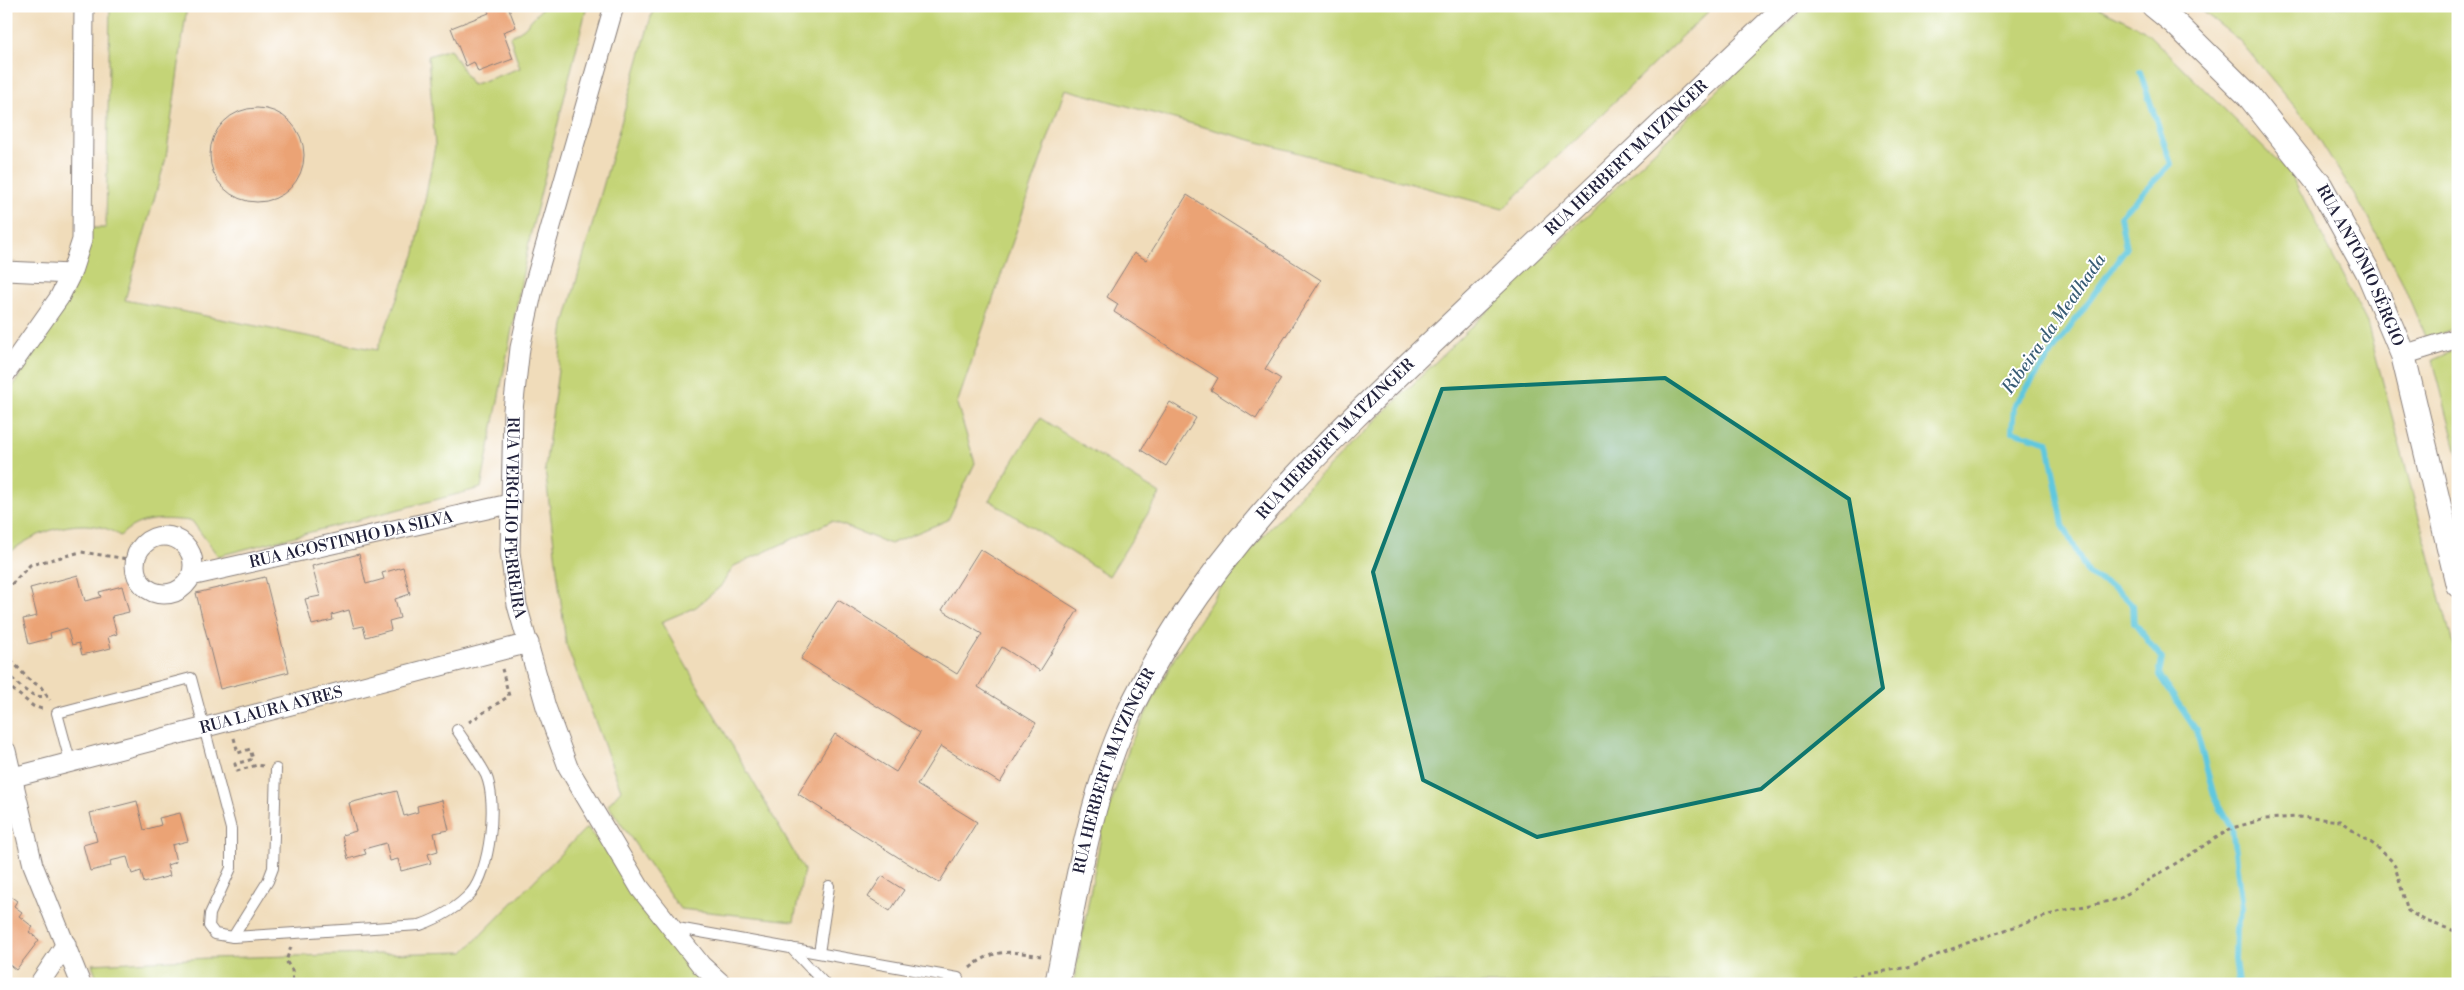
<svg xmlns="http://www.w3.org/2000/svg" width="2464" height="990" font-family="'Libre Bodoni',serif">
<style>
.green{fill:#c4d477;stroke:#737b59}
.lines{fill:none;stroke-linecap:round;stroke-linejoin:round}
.stream{stroke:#61c8de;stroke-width:6}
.building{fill:#eba374}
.service-casing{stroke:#897f7a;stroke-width:12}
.minor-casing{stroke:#897f7a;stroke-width:21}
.tertiary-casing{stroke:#897f7a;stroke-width:26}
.path{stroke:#897f7a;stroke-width:3;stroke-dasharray:4 4;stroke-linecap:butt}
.service{stroke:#fff;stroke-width:10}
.minor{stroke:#fff;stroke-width:19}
.tertiary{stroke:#fff;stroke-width:24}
.marked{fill:#0f766e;fill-opacity:0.2;stroke:#0f766e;stroke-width:4;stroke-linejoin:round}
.labels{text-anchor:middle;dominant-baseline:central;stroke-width:4;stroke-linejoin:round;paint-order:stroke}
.street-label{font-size:16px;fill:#22223b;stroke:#fff}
.water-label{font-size:18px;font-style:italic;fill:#385c74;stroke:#fff}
</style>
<rect width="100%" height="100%" fill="#fff"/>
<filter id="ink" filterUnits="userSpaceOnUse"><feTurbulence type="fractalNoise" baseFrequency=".02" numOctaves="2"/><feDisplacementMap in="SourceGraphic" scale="10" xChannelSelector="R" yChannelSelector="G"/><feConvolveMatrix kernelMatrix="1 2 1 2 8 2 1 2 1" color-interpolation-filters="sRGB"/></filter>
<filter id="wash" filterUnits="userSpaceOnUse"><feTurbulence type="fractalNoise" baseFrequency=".0096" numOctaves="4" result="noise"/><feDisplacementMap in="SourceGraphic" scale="20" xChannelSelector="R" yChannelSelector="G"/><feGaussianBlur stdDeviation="1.12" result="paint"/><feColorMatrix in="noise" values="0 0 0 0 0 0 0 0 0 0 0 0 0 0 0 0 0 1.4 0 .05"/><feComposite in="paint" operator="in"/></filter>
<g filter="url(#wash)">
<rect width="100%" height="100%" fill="#f0dcba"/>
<g class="green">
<path d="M110,6H187L166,158L125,300L377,350L415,253L435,146L428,56L450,49L472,85L520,68L510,37L524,28L544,6H587L531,232L481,488L218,556L192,521C164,519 141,515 120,536C88,512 32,531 6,556V397L63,308L91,228H106Z"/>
<polygon points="654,6 1714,6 1503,209 1065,89 957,404 975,463 948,520 890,544 832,521 734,566 720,587 696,607 661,622 804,870 794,921 680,909 608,805 621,790 566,644 545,469 564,325"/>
<polygon points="1806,6 2095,6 2144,30 2291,175 2367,323 2458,663 2458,984 1073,984 1102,831 1131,742 1177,653 1234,568 1305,490 1511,288"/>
<polygon points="2196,6 2458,6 2458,327 2426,339 2401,279 2366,214 2311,126 2239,40"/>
<polygon points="2458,349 2458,457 2433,360"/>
<polygon points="1040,418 1160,494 1109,576 989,500"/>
<polygon points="587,827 710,984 99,984 92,964 209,958 464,952"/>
</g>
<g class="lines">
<polyline class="stream" points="2140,72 2171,164 2120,216 2126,249 2014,406 2012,431 2048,442 2063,525 2088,574 2117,589 2133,605 2134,623 2162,659 2159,675 2196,730 2214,796 2232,828 2242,908 2236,929 2235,959 2238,984"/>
</g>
<g id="blocks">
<g class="building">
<polygon points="486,6 508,6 516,27 503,32 513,59 478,72 474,62 466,66 451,28 489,13"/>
<circle cx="257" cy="155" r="47"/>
<polygon points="1187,195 1321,280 1265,369 1281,379 1256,419 1211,390 1218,378 1114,312 1118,304 1107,297 1134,253 1146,260"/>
<polygon points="1170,402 1196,418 1166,466 1141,450"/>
<polygon points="980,549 1078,610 1040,671 1002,647 978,687 1036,723 1000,783 941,746 917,785 977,822 939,883 798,794 835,734 896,772 920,733 801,659 838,600 957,674 982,634 942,610"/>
<polygon points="359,554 366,584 384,579 382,573 403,567 410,594 395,599 400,618 389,621 391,630 366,637 363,626 354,628 349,610 332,615 333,620 312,625 305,599 320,596 312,566"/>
<polygon points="78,575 85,601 101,597 99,592 122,586 129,612 112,616 117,634 108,637 111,648 82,655 79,643 72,645 67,628 50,633 51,638 29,644 23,619 37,616 30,588"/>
<polygon points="265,577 289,672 220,689 196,593"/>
<polygon points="397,791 404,816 418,812 417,806 442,800 449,830 434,833 438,851 428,854 431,863 401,871 398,859 390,861 386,843 364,849 366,854 348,859 342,835 356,831 349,803"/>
<polygon points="137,801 144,830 161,825 159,818 180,813 188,841 172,845 176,862 167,865 170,876 144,883 141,871 132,874 127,857 110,861 111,866 90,871 83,845 97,841 90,813"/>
<polygon points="882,876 904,890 890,911 868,897"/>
<polygon points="6,893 17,901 14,906 22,912 19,916 33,927 29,932 39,940 16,970 6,962"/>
</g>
</g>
</g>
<g filter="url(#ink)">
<use href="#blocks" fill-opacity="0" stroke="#897f7a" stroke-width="1"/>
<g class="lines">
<g class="service-casing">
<g id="service">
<path d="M70,761L57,713L191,678L231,829V868L210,914L209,926L215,934L233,937L420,925C440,918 457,908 471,893C490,871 498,802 486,775C478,760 467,745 457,730"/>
<polyline points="672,927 958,978 957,984"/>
<polyline points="233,937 268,881 273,868 276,769"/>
<polyline points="791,948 825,984"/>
<polyline points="819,953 829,886"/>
</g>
</g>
<g class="minor-casing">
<g id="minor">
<path id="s1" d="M614,6L533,289L520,348L513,410L510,552L517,605L546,707L568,767L640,888L701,965L722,984"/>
<polyline points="6,271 71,274"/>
<polyline points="2403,355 2458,338"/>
<polyline points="6,373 59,298 71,274 82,240 84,6"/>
<circle cx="164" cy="565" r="29"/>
<path id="s2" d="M191,576L509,504"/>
<polyline points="6,751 33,865 81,984"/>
<path id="s3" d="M6,779L529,643"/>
<polyline points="39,984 66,944"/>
</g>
</g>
<g class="tertiary-casing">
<g id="tertiary">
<path id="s4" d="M2154,6L2175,23L2249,96L2320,185L2368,272L2403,355L2458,585"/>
<path id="s5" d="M1057,984C1075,898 1087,810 1122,728C1195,558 1345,425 1477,300C1580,202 1683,104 1787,6"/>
</g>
</g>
<g class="path">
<polyline points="6,590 30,565 81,552 135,560"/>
<polyline points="6,654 28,679 41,687 50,700"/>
<path d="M6,673C19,684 30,700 48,696"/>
<polyline points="6,684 33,706 45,710"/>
<polyline points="469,722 509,696 502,669"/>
<polyline points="234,738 238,753 250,749 253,759 235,764 237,771 257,765 263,766"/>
<polyline points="291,947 286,961 292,970 293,984"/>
<path d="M970,968C994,948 1011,951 1041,956"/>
<polyline points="1812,984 1908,967 1964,944 2061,911 2119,899 2232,828 2265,819 2300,817 2341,821 2377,847 2394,863 2408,911 2426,921 2458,932"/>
</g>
<use href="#service" class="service"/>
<use href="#minor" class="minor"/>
<use href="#tertiary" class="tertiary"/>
</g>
</g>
<path class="marked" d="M1665,378L1849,499L1883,688L1761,789L1537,837L1423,780L1373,572L1442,389Z"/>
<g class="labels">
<g class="street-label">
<text stroke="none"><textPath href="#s5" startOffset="1031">RUA HERBERT MATZINGER</textPath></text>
<text stroke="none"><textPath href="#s4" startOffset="335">RUA ANTÓNIO SÉRGIO</textPath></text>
<text stroke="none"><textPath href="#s5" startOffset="626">RUA HERBERT MATZINGER</textPath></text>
<text stroke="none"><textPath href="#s1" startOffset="525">RUA VERGÍLIO FERREIRA</textPath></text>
<text stroke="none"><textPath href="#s2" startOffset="164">RUA AGOSTINHO DA SILVA</textPath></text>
<text stroke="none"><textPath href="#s3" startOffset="274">RUA LAURA AYRES</textPath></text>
<text stroke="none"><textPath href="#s5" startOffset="221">RUA HERBERT MATZINGER</textPath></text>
</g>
<g class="water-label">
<text transform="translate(2054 324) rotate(-55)">Ribeira da Mealhada</text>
</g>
</g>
<rect width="2464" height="990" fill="none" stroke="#fff" stroke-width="25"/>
</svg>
